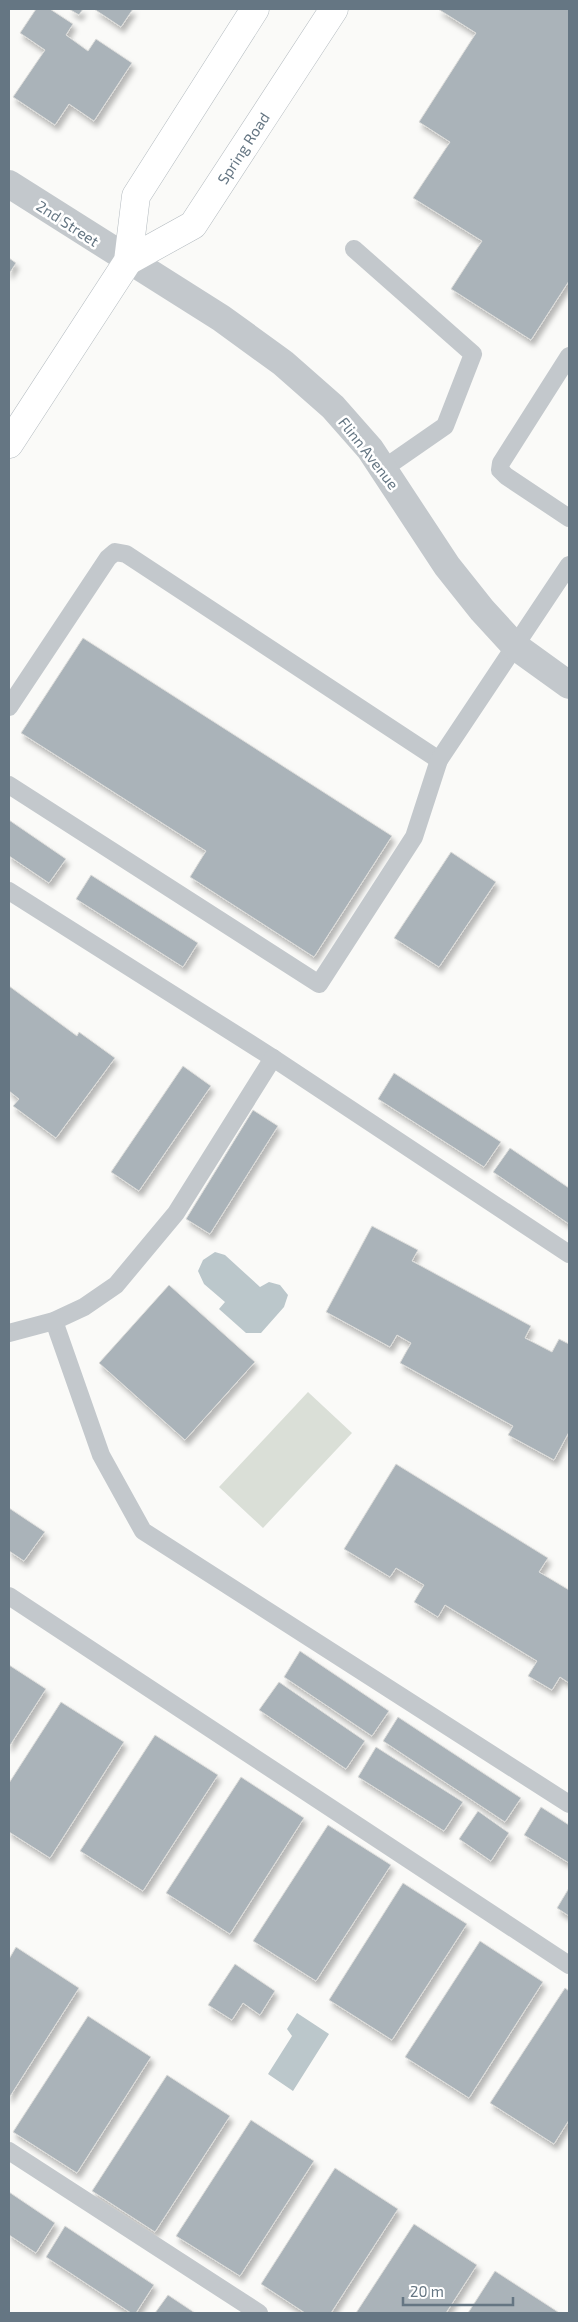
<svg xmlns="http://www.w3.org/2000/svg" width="578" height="2322" font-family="'Exo 2',sans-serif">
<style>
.green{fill:#dadfd7}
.water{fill:#bbc7cb}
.building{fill:#aab3b9;stroke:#dcdcda;filter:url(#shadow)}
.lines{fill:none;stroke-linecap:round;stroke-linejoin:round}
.secondary-casing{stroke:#b3babf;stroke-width:29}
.service{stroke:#c3c8cc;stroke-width:18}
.minor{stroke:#c3c8cc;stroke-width:28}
.secondary{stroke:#fff;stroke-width:28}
.labels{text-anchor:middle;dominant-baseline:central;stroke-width:5;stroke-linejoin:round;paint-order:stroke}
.street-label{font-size:15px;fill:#657683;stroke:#fff}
</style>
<defs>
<filter id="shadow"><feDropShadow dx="3" dy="5.5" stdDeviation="2.5" flood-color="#0004"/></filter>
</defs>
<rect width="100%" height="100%" fill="#fafaf8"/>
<polygon class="green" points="308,1392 352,1433 263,1528 219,1487"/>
<g class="water">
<polygon points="215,1252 225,1255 260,1287 269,1282 280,1285 288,1295 284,1307 261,1333 246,1333 219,1309 225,1302 204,1284 198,1271 203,1260"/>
<polygon points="297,2013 329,2034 293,2091 268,2074 292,2036 287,2029"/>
</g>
<g class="building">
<polygon points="36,9 50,9 73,24 66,35 88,51 96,39 132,63 94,121 69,104 55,125 13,97 45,50 20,33"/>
<polygon points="69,9 83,9 79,15"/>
<polygon points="94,9 133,9 121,27"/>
<polygon points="438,9 569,9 569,281 531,340 451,289 482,241 413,198 450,142 419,122 476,33"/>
<polygon points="9,258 16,263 9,274"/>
<polygon points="83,638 392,836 314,957 190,877 206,851 21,733"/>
<polygon points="9,820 66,859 49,883 9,856"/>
<polygon points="451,852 496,882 439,967 394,938"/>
<polygon points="91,875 198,943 183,967 76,899"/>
<polygon points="9,986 77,1036 79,1032 115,1058 56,1138 13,1106 19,1099 9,1091"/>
<polygon points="183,1066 211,1086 139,1191 111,1172"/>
<polygon points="394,1073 501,1142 484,1167 378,1099"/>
<polygon points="253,1110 278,1126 210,1234 186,1219"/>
<polygon points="510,1148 569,1188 569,1224 493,1172"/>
<polygon points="372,1226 418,1250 412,1261 531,1326 525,1338 552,1352 559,1339 569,1344 569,1432 554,1460 508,1435 513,1426 400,1363 411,1343 397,1335 390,1347 326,1312"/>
<polygon points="169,1285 255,1362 185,1440 99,1363"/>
<polygon points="396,1464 548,1558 539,1572 569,1590 569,1683 560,1677 552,1690 528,1676 537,1661 445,1605 438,1617 414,1602 424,1585 396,1568 390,1577 344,1549"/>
<polygon points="9,1508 45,1532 24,1561 9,1551"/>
<polygon points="300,1651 389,1711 372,1736 284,1677"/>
<polygon points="9,1665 46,1689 9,1747"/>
<polygon points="279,1682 365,1741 346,1769 259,1710"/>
<polygon points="61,1702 124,1742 50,1858 9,1832 9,1783"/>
<polygon points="398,1717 521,1798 505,1822 383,1741"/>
<polygon points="155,1735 218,1775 143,1891 80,1851"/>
<polygon points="376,1747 463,1802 444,1831 358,1777"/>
<polygon points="241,1777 304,1818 230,1934 166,1893"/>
<polygon points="541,1807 569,1825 569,1863 524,1835"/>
<polygon points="478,1811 509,1833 491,1861 459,1839"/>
<polygon points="328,1825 391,1865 316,1981 253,1941"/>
<polygon points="403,1883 467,1924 392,2040 329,2000"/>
<polygon points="569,1888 569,1916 557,1908"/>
<polygon points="480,1941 543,1982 469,2098 405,2057"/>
<polygon points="16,1947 79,1988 9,2098 9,1959"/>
<polygon points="235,1964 275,1991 260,2015 243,2003 232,2020 208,2005"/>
<polygon points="565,1988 569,1991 569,2120 554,2144 490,2103"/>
<polygon points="88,2016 151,2057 77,2173 13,2132"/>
<polygon points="167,2075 230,2116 155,2232 92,2191"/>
<polygon points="251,2120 314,2161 240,2276 176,2236"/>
<polygon points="335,2168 398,2209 331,2313 305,2313 261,2284"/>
<polygon points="9,2192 55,2223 36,2253 9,2235"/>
<polygon points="414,2224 477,2265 446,2313 356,2313"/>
<polygon points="65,2226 154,2285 136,2313 131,2313 46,2257"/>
<polygon points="495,2271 558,2312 557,2313 468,2313"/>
<polygon points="168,2295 195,2313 155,2313"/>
</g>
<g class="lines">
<g class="secondary-casing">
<g id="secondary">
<polyline points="128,261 193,225 334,9"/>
<polyline points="9,444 128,261 136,196 255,9"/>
</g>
</g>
<g class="service">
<polyline points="354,249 473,354 445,426 383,469"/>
<polyline points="569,356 501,463 500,470 506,476 569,518"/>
<polyline points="9,707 108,558 115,552 126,554 439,760"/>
<polyline points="9,785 319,984 414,837 439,760 569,565"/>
<polyline points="9,891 273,1058 569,1254"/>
<polyline points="54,1321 101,1455 143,1531 569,1804"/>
<polyline points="9,1333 54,1321 84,1307 116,1285 176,1213 273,1058"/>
<polyline points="9,1596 569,1965"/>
<polyline points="9,2151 259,2313"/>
</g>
<polyline class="minor" points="9,184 221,318 283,363 333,407 370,449 447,566 482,610 515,646 569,685"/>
<use href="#secondary" class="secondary"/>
</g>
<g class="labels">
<g class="street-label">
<text transform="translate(243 148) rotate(-57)">Spring Road</text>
<text transform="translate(68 223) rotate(33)">2nd Street</text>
<text transform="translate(369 453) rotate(52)">Flinn Avenue</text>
</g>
</g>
<rect width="578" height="2322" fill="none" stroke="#657683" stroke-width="20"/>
<path d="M403 2297v8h110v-8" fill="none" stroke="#657683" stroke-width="2.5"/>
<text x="410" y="2297" font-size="15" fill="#657683" stroke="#ffffff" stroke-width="4" paint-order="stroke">20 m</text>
</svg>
